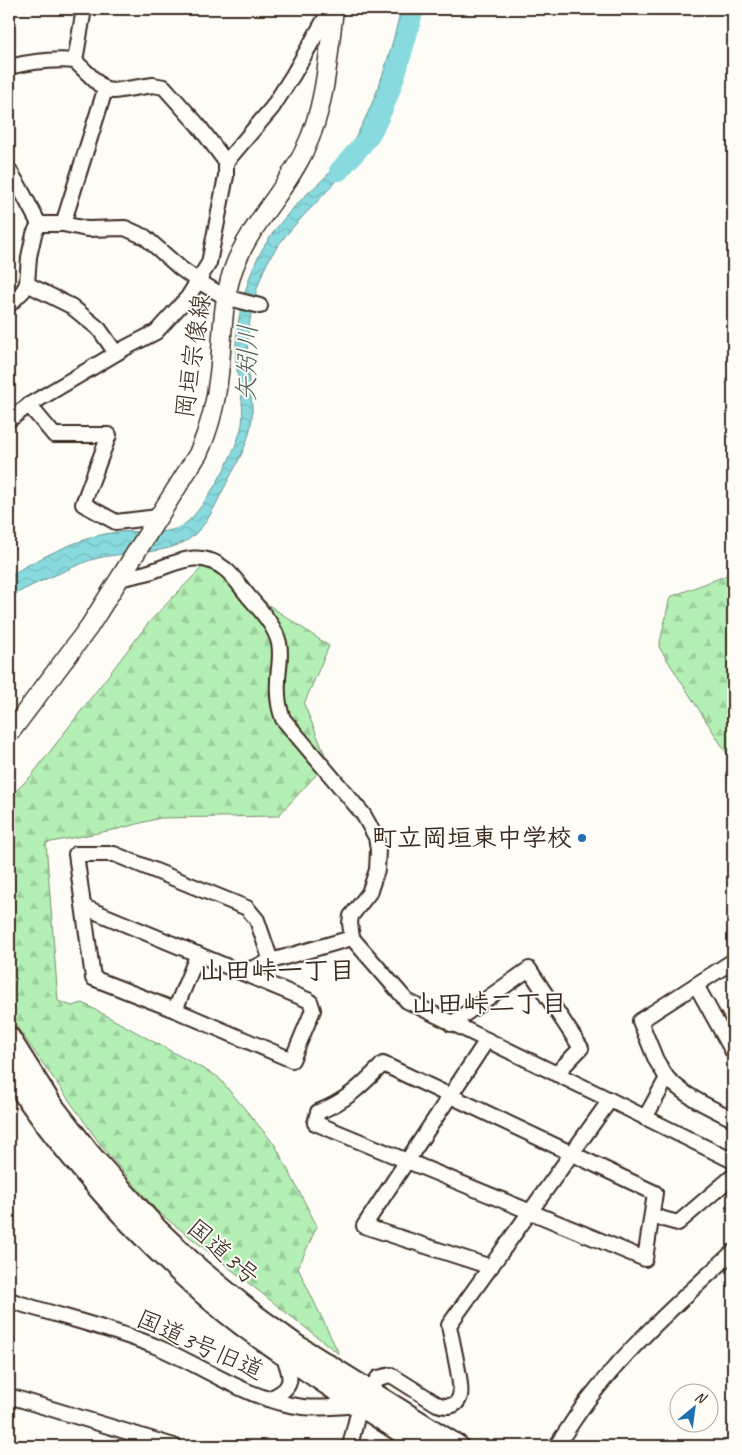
<svg xmlns="http://www.w3.org/2000/svg" width="742" height="1455" font-family="Caveat,'Klee One',sans-serif">
<style>
.forest{fill:url(#forest-firs);stroke:#788d6a}
.water{fill:url(#water-waves);stroke:#699491}
.lines{fill:none;stroke-linecap:round;stroke-linejoin:round}
.river{stroke:#88dade;stroke-width:20}
.minor-casing{stroke:#3b2a1e;stroke-width:18}
.major-casing{stroke:#3b2a1e;stroke-width:21}
.highway-casing{stroke:#3b2a1e;stroke-width:24}
.minor{stroke:#fdfcf7;stroke-width:14}
.major{stroke:#fdfcf7;stroke-width:18}
.highway{stroke:#fdfcf7;stroke-width:20}
.poi-dot{fill:#1f6fb2;stroke:#fdfcf7;stroke-width:2}
.labels{text-anchor:middle;dominant-baseline:central;stroke-width:4;stroke-linejoin:round;paint-order:stroke}
.street-label{font-size:25px;fill:#3b2a1e;stroke:#fdfcf7}
.poi-label{font-size:25px;font-weight:bold;fill:#3b2a1e;stroke:#fdfcf7;text-anchor:end}
.water-label{font-size:26px;font-style:italic;fill:#525f58;stroke:#fdfcf7}
.neighbourhood-label{font-size:26px;font-weight:bold;fill:#3b2a1e;stroke:#fdfcf7}
</style>
<defs>
<pattern id="forest-firs" width="22" height="20" patternUnits="userSpaceOnUse" patternTransform="scale(1.25)"><rect width="22" height="20" fill="#b4f0b6"/><path d="M5 1l3.5 6h-7zM16 11l3.5 6h-7z" fill="#9cce9c"/></pattern>
<pattern id="water-waves" width="16" height="10" patternUnits="userSpaceOnUse" patternTransform="scale(1.25)"><rect width="16" height="10" fill="#88dade"/><path d="M0 5q4-4 8 0t8 0" fill="none" stroke="#76bbbe"/></pattern>
</defs>
<rect width="100%" height="100%" fill="#fdfcf7"/>
<filter id="ink" filterUnits="userSpaceOnUse"><feTurbulence type="fractalNoise" baseFrequency=".02" numOctaves="2"/><feDisplacementMap in="SourceGraphic" scale="10" xChannelSelector="R" yChannelSelector="G"/><feConvolveMatrix kernelMatrix="1 2 1 2 8 2 1 2 1" color-interpolation-filters="sRGB"/></filter>
<g filter="url(#ink)">
<g class="forest">
<polygon points="213,556 270,606 329,646 304,704 328,762 278,816 160,818 118,829 46,843 58,1001 72,1006 83,1003 218,1077 275,1145 317,1226 298,1268 339,1354 158,1212 103,1148 12,1020 9,1014 9,798 32,775 150,621"/>
<polygon points="733,573 733,763 659,647 670,597"/>
</g>
<path class="water" d="M401,9H411C405,29 401,50 394,70C382,109 363,145 338,178C313,210 276,236 261,277C251,303 245,341 248,370C249,386 253,401 252,417C250,443 235,467 223,490C215,506 208,523 193,536C170,556 127,551 98,558C88,560 79,565 69,569C49,578 28,586 9,598V576C37,559 86,534 119,532C140,530 169,537 186,523C206,507 238,449 242,424C245,403 238,383 236,362C234,332 242,297 253,268C264,241 286,214 307,194C317,185 326,177 335,167C371,123 388,63 401,9Z"/>
<g class="lines">
<path class="river" d="M339,171C349,159 363,146 371,133C391,99 404,47 414,9"/>
<g class="minor-casing">
<g id="minor">
<polyline points="75,61 84,9"/>
<path d="M9,67C30,62 53,59 75,61L105,90L114,91L153,85L164,87L198,125L226,162V176L209,263L188,297L156,332L125,348L29,405L9,420"/>
<polyline points="226,162 272,108 293,75 326,17 333,9"/>
<polyline points="9,170 20,188 39,224"/>
<polyline points="39,224 63,224 87,229 125,228 145,237 180,268 198,281 225,297 260,306"/>
<polyline points="63,224 105,90"/>
<polyline points="27,284 71,306 99,329 116,353"/>
<polyline points="9,305 23,291 27,284 29,257 34,234 39,224"/>
<polyline points="29,405 54,435 109,435 83,504 116,522 158,517"/>
<polyline points="84,907 310,1001 313,1010 292,1060 175,1010 93,978 76,854 114,854 247,908 257,920 271,961"/>
<polyline points="243,972 271,961 352,938"/>
<polyline points="696,985 733,1052"/>
<polyline points="175,1010 198,954"/>
<polyline points="451,1024 529,969 581,1048 556,1074"/>
<polyline points="487,1040 364,1226 491,1267"/>
<path d="M383,1064L655,1193L645,1259L315,1123L318,1112C347,1101 362,1085 383,1064Z"/>
<path d="M667,1078C688,1098 707,1106 733,1119"/>
<polyline points="610,1100 733,1161"/>
<polyline points="645,1118 667,1078 656,1060 640,1021 733,961"/>
<polyline points="652,1216 678,1223 733,1176"/>
<path d="M9,1300C57,1316 108,1327 155,1346C204,1366 249,1401 303,1407C321,1409 341,1406 360,1405L378,1378L391,1375L437,1404C445,1407 457,1408 460,1396C463,1386 451,1338 449,1325L610,1100L407,1001L352,938L350,923L351,916L369,893L377,870L378,850L376,837L363,814L283,719C278,706 277,695 278,681C278,669 282,656 279,643C275,626 261,611 250,598C242,589 235,577 225,569C197,547 174,565 146,573C137,575 128,577 119,579"/>
<polyline points="9,1396 174,1446"/>
<path d="M268,1399C294,1389 293,1379 283,1355"/>
<polyline points="350,1446 360,1405"/>
<path d="M556,1446C568,1430 578,1412 591,1396C632,1343 683,1298 733,1252"/>
</g>
</g>
<g class="major-casing">
<path id="major" d="M9,734L89,627L198,454C210,428 216,403 219,374C223,339 221,308 232,273C247,227 285,193 305,149C326,106 328,56 334,9"/>
</g>
<g class="highway-casing">
<g id="highway">
<polyline points="9,1037 50,1102 90,1154 157,1229 199,1269 255,1315 296,1345 458,1446"/>
<path d="M9,1072C62,1152 126,1224 197,1288C241,1328 291,1360 340,1393C368,1410 395,1429 423,1446"/>
</g>
</g>
<use href="#minor" class="minor"/>
<use href="#major" class="major"/>
<use href="#highway" class="highway"/>
</g>
</g>
<circle class="poi-dot" cx="582" cy="838" r="5"/>
<g class="labels">
<g class="street-label">
<text transform="translate(193 356) rotate(-82)">岡垣宗像線</text>
<text transform="translate(223 1252) rotate(41)">国道3号</text>
<text transform="translate(200 1345) rotate(24)">国道3号旧道</text>
</g>
<g class="poi-label">
<text x="572" y="838">町立岡垣東中学校</text>
</g>
<g class="water-label">
<text transform="translate(247 363) rotate(-89)">矢矧川</text>
</g>
<g class="neighbourhood-label">
<text x="277" y="970">山田峠一丁目</text>
<text x="489" y="1003">山田峠二丁目</text>
</g>
</g>
<rect width="742" height="1455" fill="none" stroke="#fdfcf7" stroke-width="30"/>
<rect x="15" y="15" width="712" height="1425" fill="none" stroke="#3b2a1e" stroke-width="2" filter="url(#ink)"/>
<g transform="translate(694 1408) rotate(29)"><circle r="24" fill="#fdfcf7" stroke="#afa8a0"/>
<path d="M0-4L9 19L0 12L-9 19Z" fill="#1f6fb2"/>
<text y="-8" font-size="14" font-weight="bold" text-anchor="middle" fill="#3b2a1e">N</text>
</g>
</svg>
